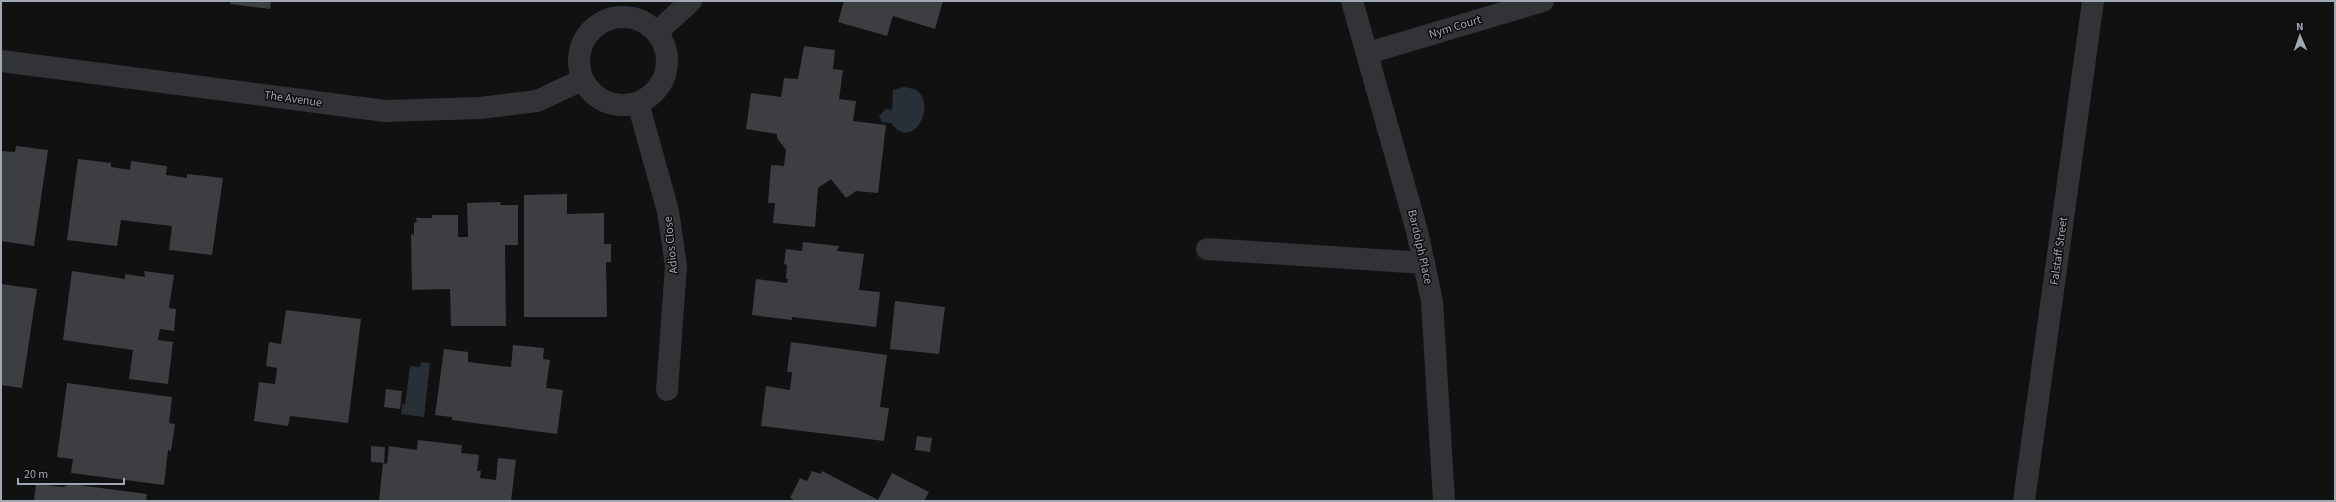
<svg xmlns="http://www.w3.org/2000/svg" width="2336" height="502" font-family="'Source Sans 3',sans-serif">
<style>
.water{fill:#273036}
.building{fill:#3d3e42}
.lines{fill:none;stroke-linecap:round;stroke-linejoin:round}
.street{stroke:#323337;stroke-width:22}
.labels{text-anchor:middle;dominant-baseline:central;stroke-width:3;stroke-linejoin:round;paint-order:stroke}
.street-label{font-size:12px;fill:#a1a8b4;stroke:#0c0c0d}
</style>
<rect width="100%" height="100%" fill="#111112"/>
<g class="water">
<path d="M903,87C907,88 913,88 916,90C938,104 913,153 891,123L882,122L879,116L886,109L892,110L893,90Z"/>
<polygon points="421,362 430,363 424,417 401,414 402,404 405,405 410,366 420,367"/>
</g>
<g class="building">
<polygon points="231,1 271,1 270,9 230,4"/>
<polygon points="844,1 943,1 935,29 893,16 887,36 838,22"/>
<polygon points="804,46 835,50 833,69 843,70 839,99 856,101 853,121 886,125 878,193 856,191 846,198 831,179 818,188 815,227 773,223 775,203 768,203 771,165 784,166 786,150 777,138 777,134 746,129 751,93 781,97 784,78 798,79"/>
<polygon points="16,146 48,150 34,246 1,241 1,151 15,152"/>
<polygon points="78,159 111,163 111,167 130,170 131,161 167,166 166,175 187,178 187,174 223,178 212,255 169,250 172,226 121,220 117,246 67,240"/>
<polygon points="567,194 567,214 604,213 604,244 611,244 611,262 606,262 607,317 524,317 524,195"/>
<polygon points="501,202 500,205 518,205 518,245 505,245 506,326 451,326 450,289 412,290 411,234 414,235 414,223 417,222 416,218 432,218 432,215 458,215 458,237 468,237 467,203"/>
<polygon points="803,242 839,246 837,251 864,254 859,290 880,292 876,327 792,317 792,320 752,315 756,279 787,283 788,279 786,279 787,265 784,264 786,249 802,251"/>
<polygon points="72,271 125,279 125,274 145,277 144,271 174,275 169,308 176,309 174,331 160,329 158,340 173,342 168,384 129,379 133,350 63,340"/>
<polygon points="1,284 37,289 22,388 1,385"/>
<polygon points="895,301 945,307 939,354 890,349"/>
<polygon points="286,310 361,319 348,423 290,416 288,426 254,421 259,382 275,384 277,368 266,366 269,342 281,344"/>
<polygon points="791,342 887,355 880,407 889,408 884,441 761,426 766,386 790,390 792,372 787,372"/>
<polygon points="513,345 544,348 543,359 550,360 546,388 563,390 557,434 452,420 452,417 435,415 444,349 468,352 468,362 511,367"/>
<polygon points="67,383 172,397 169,423 175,424 171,451 168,450 164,485 71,473 73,459 57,457"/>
<polygon points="386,389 402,391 400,409 384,407"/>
<polygon points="917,436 932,438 930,452 915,450"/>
<polygon points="418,440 462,445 461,453 479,455 477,471 481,471 480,478 496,480 498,458 516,460 511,501 379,501 383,463 387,464 389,446 417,450"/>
<polygon points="371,446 385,447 384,463 371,462"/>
<polygon points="812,471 821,474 822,471 878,500 892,473 929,492 924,501 796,501 790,498 800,478 807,481"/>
<polygon points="36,484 63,487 70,484 147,494 146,501 34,501"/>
</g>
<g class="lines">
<g class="street">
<polyline points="1352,1 1417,231 1432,301 1444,501"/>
<circle cx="623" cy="61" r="44"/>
<polyline points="657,32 691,1"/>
<polyline points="1368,53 1543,1"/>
<polyline points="1,61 385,111 480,108 537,101 582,80"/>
<polyline points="638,103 668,211 676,266 667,390"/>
<polyline points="1207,249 1424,263"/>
<polyline points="2024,501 2093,1"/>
</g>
</g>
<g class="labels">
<g class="street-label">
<text transform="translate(1455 27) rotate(-17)">Nym Court</text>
<text transform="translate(293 99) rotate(8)">The Avenue</text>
<text transform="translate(671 245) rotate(-96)">Adios Close</text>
<text transform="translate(1420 247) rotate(77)">Bardolph Place</text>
<text transform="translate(2059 251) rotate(-82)">Falstaff Street</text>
</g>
</g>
<rect width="2336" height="502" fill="none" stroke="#a1a8b4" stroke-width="4"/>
<g transform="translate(2300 36) rotate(358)" stroke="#0c0c0d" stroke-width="3" paint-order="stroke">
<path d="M0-3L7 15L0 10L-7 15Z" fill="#a1a8b4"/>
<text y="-6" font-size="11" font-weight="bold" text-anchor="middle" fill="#a1a8b4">N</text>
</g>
<path d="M18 478v6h106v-6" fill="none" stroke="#a1a8b4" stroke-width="2"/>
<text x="24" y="478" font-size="12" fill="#a1a8b4" stroke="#0c0c0d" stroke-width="3" paint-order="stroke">20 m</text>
</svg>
